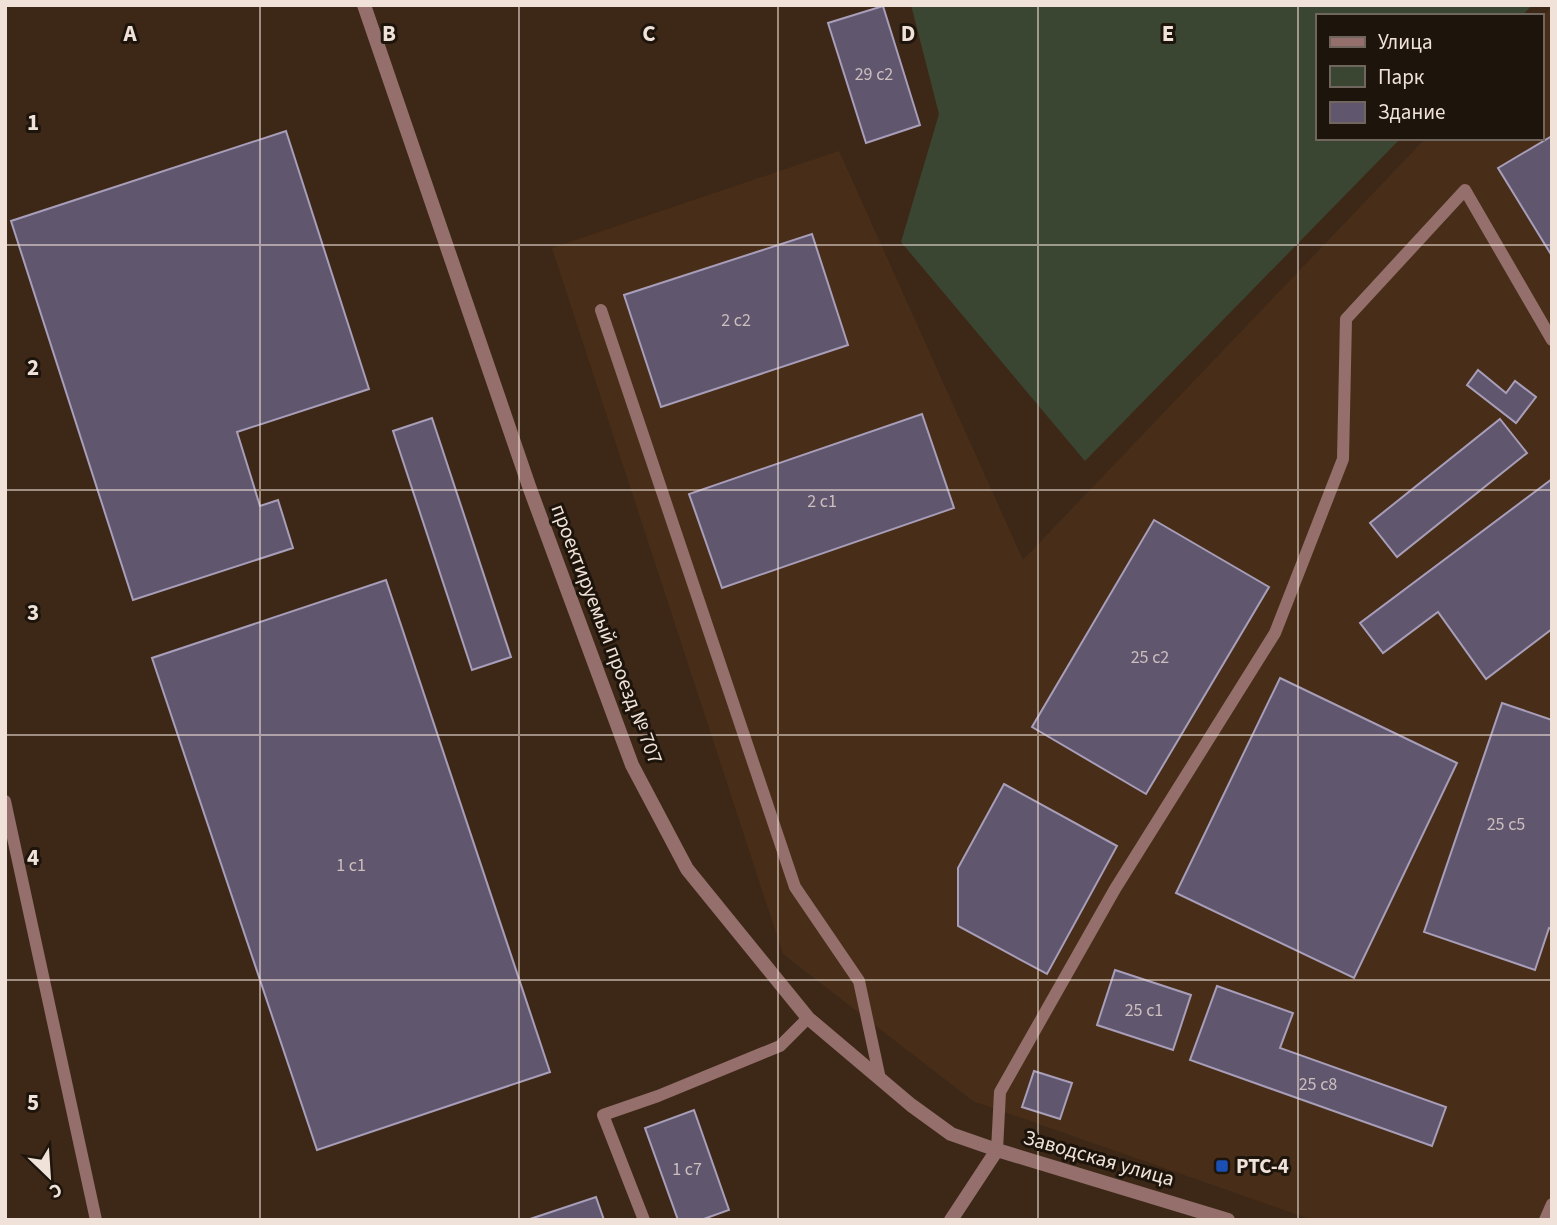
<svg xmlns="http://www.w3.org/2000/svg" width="1557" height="1225" font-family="'Source Sans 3',sans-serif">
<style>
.built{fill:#482e18}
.green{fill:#3a4631}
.building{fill:#60576f;stroke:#a89eb9;stroke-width:2}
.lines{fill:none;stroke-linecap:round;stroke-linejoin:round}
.service{stroke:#946f6b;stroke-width:12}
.tertiary{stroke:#946f6b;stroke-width:14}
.grid{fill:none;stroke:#f0e2d8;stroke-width:2;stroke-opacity:0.55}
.transit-dot{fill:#1a4fb4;stroke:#1d140c;stroke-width:2.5}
.labels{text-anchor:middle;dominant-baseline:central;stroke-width:6;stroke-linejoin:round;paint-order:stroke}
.number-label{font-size:18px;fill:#ccbfbe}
.street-label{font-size:21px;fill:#f0e2d8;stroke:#1d140c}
.poi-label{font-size:21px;font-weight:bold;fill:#f0e2d8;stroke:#1d140c;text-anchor:start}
.grid-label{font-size:23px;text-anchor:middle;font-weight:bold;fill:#f0e2d8;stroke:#1d140c;stroke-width:6;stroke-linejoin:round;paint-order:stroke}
</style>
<rect width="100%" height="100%" fill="#3d2818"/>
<polygon class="built" points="1552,7 1552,1220 1313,1220 973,1101 783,954 552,248 839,151 1023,560 1426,138 1541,138 1541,18"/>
<polygon class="green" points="911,5 1532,5 1522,16 1317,16 1317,138 1401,138 1085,461 901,242 939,114"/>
<g class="building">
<polygon points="883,6 920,125 866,143 828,23"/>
<polygon points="286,131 369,389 237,432 260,506 278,500 293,548 133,600 11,221"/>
<polygon points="1552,136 1552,256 1498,168"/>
<polygon points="812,234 848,345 661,407 624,295"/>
<polygon points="1478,370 1506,393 1515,381 1536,397 1516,423 1467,385"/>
<polygon points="922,414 954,508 722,588 689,494"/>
<polygon points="432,418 511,657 472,670 393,431"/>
<polygon points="1500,419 1527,453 1397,557 1370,523"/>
<polygon points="1552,479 1552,629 1486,679 1438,612 1383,653 1360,623"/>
<polygon points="1154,520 1269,587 1146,794 1032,727"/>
<polygon points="386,580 550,1072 317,1150 152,658"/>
<polygon points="1280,678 1457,763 1354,978 1176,893"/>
<polygon points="1502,703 1552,720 1552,930 1549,928 1535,970 1424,932"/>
<polygon points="1004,784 1117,846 1047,974 958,926 958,868"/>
<polygon points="1115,970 1191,995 1173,1050 1097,1025"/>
<polygon points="1217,986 1293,1013 1280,1048 1446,1107 1432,1146 1190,1060"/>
<polygon points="1034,1071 1072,1083 1060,1119 1022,1107"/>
<polygon points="694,1110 729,1210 701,1220 678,1220 645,1128"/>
<polygon points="596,1197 604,1220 527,1220"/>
</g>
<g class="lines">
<g class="service">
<polyline points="601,310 795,887 859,981 880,1079"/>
<polyline points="5,801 96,1220"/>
<polyline points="997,1150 1000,1092 1115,889 1275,633 1343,459 1346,319 1465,190 1552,340"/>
<polyline points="644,1220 603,1115 658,1096 780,1046 808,1018"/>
<polyline points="1545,1220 1552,1204"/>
</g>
<g class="tertiary">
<polyline points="364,5 530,489 632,765 687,869 808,1018 911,1105 951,1134 997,1150"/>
<polyline points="951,1220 997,1150 1228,1220"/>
</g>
</g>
<path class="grid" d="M260,5V1220M519,5V1220M778,5V1220M1038,5V1220M1298,5V1220M5,245H1552M5,490H1552M5,735H1552M5,980H1552"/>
<rect class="transit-dot" x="1215" y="1159" width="14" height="14" rx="3.5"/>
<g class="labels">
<g class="number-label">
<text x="874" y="74">29 с2</text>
<text x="736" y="320">2 с2</text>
<text x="822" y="501">2 с1</text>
<text x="1150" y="657">25 с2</text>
<text x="1506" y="824">25 с5</text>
<text x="351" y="865">1 с1</text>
<text x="1144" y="1010">25 с1</text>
<text x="1318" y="1084">25 с8</text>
<text x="687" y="1169">1 с7</text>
</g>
<g class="street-label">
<text transform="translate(607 634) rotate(69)">проектируемый проезд № 707</text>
<text transform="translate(1099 1158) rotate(16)">Заводская улица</text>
</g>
<g class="poi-label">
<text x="1236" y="1166">РТС-4</text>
</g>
</g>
<g class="grid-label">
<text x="130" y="41">A</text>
<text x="389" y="41">B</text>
<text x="649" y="41">C</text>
<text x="908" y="41">D</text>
<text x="1168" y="41">E</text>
<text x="33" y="130">1</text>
<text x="33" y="375">2</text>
<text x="33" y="620">3</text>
<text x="33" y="865">4</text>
<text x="33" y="1110">5</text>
</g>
<rect width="1557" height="1225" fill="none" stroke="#f0e2d8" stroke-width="14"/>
<rect x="1316" y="14" width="228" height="126" fill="#1d140c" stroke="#71665e" stroke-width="2"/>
<rect x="1330" y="37" width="35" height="10" fill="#946f6b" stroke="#71665e" stroke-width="2"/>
<text x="1378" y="49" font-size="21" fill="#f0e2d8">Улица</text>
<rect x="1330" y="66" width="35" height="21" fill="#3a4631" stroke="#71665e" stroke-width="2"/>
<text x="1378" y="84" font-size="21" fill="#f0e2d8">Парк</text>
<rect x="1330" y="102" width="35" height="21" fill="#60576f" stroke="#71665e" stroke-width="2"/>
<text x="1378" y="119" font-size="21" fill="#f0e2d8">Здание</text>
<g transform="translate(49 1176) rotate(155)" stroke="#1d140c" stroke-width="5" paint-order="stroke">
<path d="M0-5L12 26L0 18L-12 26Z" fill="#f0e2d8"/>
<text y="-10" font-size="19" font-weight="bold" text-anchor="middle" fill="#f0e2d8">С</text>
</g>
</svg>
